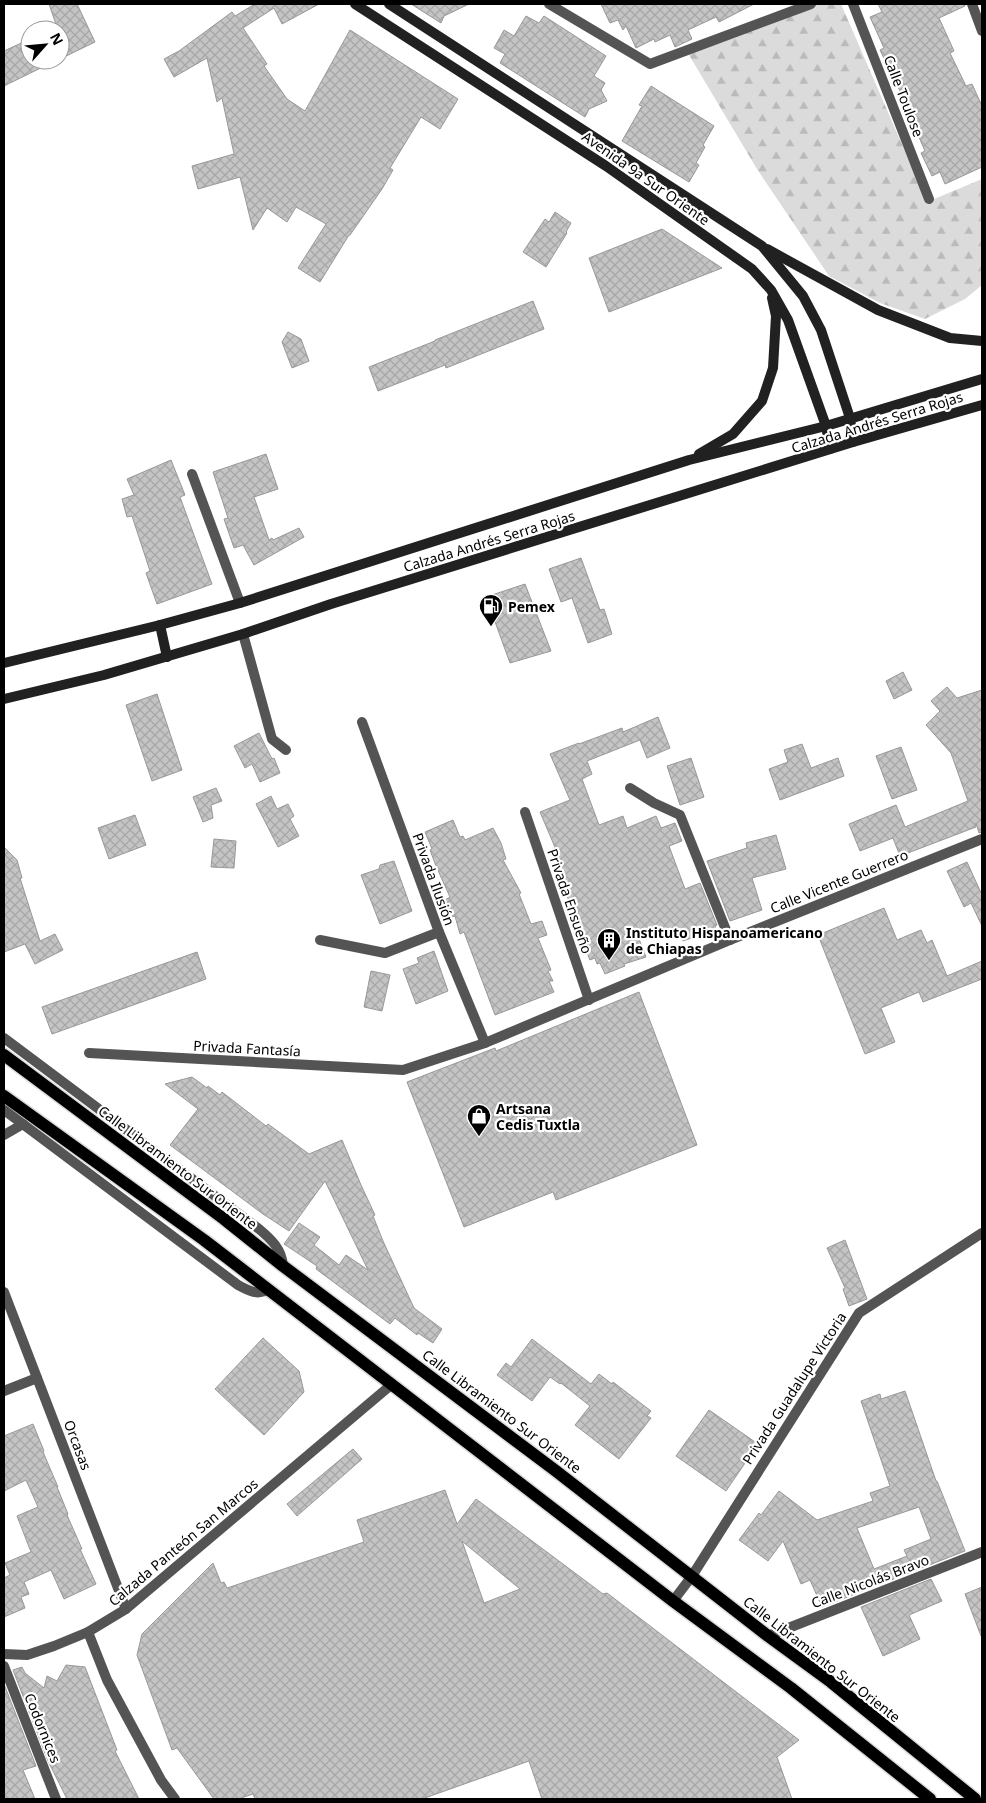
<svg xmlns="http://www.w3.org/2000/svg" width="986" height="1803" font-family="'Noto Sans',sans-serif">
<style>
.forest{fill:url(#forest-firs)}
.building{fill:url(#building-cross-hatch);stroke:#989898;fill-rule:evenodd}
.lines{fill:none;stroke-linecap:round;stroke-linejoin:round}
.primary-casing{stroke:#dbdbdb;stroke-width:15}
.street{stroke:#545454;stroke-width:10}
.secondary{stroke:#212121;stroke-width:10}
.primary{stroke:#000;stroke-width:12}
.labels{text-anchor:middle;dominant-baseline:central;stroke-width:4.5;stroke-linejoin:round;paint-order:stroke}
.street-label{font-size:14px;fill:#000;stroke:#fff}
.poi-label{font-size:14px;font-weight:bold;fill:#000;stroke:#fff;text-anchor:start}
</style>
<defs>
<pattern id="forest-firs" width="22" height="20" patternUnits="userSpaceOnUse" patternTransform="scale(1.25)"><rect width="22" height="20" fill="#dbdbdb"/><path d="M5 1l3.5 6h-7zM16 11l3.5 6h-7z" fill="#bababa"/></pattern>
<pattern id="building-cross-hatch" width="8" height="8" patternUnits="userSpaceOnUse" patternTransform="scale(1.25)"><rect width="8" height="8" fill="#c4c4c4"/><path d="M0 0l8 8M0 8l8-8" fill="none" stroke="#a7a7a7"/></pattern>
</defs>
<rect width="100%" height="100%" fill="#fff"/>
<polygon class="forest" points="818,4 841,4 927,202 982,179 982,285 965,299 925,319 880,303 829,276 757,169 686,50"/>
<g class="building">
<polygon points="49,4 77,4 95,42 60,59 60,30 58,30"/>
<polygon points="255,4 319,4 282,24 274,8 243,28 267,64 264,66 287,99 305,111 350,30 458,99 440,129 421,117 390,168 393,170 382,189 350,235 349,235 320,282 298,268 326,224 296,207 287,222 267,208 253,230 240,177 198,189 192,166 234,154 222,98 217,102 207,58 174,77 164,59 179,51 232,12 235,16"/>
<polygon points="411,4 469,4 444,16 441,23"/>
<polygon points="601,4 754,4 719,22 716,17 688,30 692,39 675,47 670,35 655,42 654,39 636,48 626,26 623,30 618,20 610,23"/>
<polygon points="878,4 965,4 965,6 939,18 954,51 950,53 966,86 972,84 982,106 982,167 945,184 940,172 932,176 921,153 925,151 912,121 916,119 902,90 900,91 880,50 884,48 870,17 882,12"/>
<polygon points="526,16 539,23 544,16 606,56 594,76 605,83 601,90 607,101 589,109 585,117 500,63 505,54 494,48 504,30 514,36"/>
<polygon points="30,39 30,60 57,60 4,86 4,51"/>
<polygon points="651,86 714,126 703,145 705,147 696,163 699,165 689,182 622,141 642,106 639,105"/>
<polygon points="555,212 571,223 566,232 567,233 546,267 523,252 545,219 549,222"/>
<polygon points="662,229 722,268 609,312 589,258"/>
<polygon points="533,301 544,329 446,368 445,365 378,391 369,367 435,341 435,340"/>
<polygon points="288,332 301,339 309,361 292,368 282,342"/>
<polygon points="266,454 278,489 254,497 269,540 272,538 273,540 299,528 304,537 254,565 243,545 234,548 224,519 228,518 213,472"/>
<polygon points="171,460 185,495 180,497 212,584 157,604 146,573 150,571 132,516 127,517 122,499 134,495 127,479"/>
<polygon points="581,558 600,610 604,609 612,634 588,643 572,598 561,602 549,569"/>
<polygon points="525,584 551,651 510,663 486,597"/>
<polygon points="903,672 912,690 894,699 886,681"/>
<polygon points="947,687 957,698 982,690 982,832 979,833 976,823 976,827 900,856 893,838 860,851 849,824 896,805 905,827 968,801 951,753 926,725 940,711 931,701"/>
<polygon points="157,694 182,770 152,781 126,705"/>
<polygon points="658,717 670,748 647,758 640,740 587,761 592,774 582,779 599,825 623,816 627,828 656,816 661,828 675,823 682,841 669,846 685,889 700,883 717,925 715,926 716,929 683,941 678,926 639,939 646,957 624,964 625,966 605,974 600,963 597,964 595,958 590,960 580,936 582,935 567,896 569,895 555,861 560,859 540,812 570,800 550,754 579,743 579,744 622,728 623,732"/>
<polygon points="259,733 272,759 274,758 280,773 260,782 252,764 245,768 234,746"/>
<polygon points="802,744 811,768 838,758 844,776 780,800 769,769 788,762 784,750"/>
<polygon points="901,747 917,790 892,799 876,756"/>
<polygon points="691,758 704,797 680,805 667,766"/>
<polygon points="216,788 222,801 211,805 213,818 203,822 193,797"/>
<polygon points="271,796 277,809 288,804 294,816 290,819 299,836 278,847 256,804"/>
<polygon points="135,815 146,845 109,859 98,828"/>
<polygon points="453,820 460,837 463,836 465,840 493,828 501,843 506,859 503,860 521,893 519,894 531,924 542,921 547,935 538,938 551,970 548,971 553,981 549,981 554,992 495,1015 464,932 460,934 455,916 449,918 443,901 450,897 436,866 430,850 432,849 425,832"/>
<polygon points="776,835 786,869 752,878 762,910 730,921 707,861 747,848 746,843"/>
<polygon points="214,839 236,841 234,868 211,867"/>
<polygon points="4,847 17,860 22,878 20,878 40,941 55,934 63,950 35,964 25,944 4,952"/>
<polygon points="394,861 412,911 380,924 361,875 379,869 380,865"/>
<polygon points="967,862 982,895 982,926 971,903 964,907 947,871"/>
<polygon points="884,908 897,940 921,930 927,943 932,940 947,976 982,961 982,979 923,1002 919,992 881,1008 895,1042 865,1054 818,935"/>
<polygon points="434,951 448,991 416,1004 403,969 419,963 417,958"/>
<polygon points="197,952 206,979 52,1034 42,1007"/>
<polygon points="371,971 390,975 382,1011 364,1007"/>
<polygon points="639,992 697,1145 556,1200 553,1192 464,1227 407,1082 495,1048 496,1051"/>
<polygon points="192,1077 207,1088 208,1086 220,1095 222,1092 266,1126 268,1124 309,1154 342,1140 361,1185 375,1215 373,1216 383,1241 414,1308 442,1329 433,1343 418,1333 417,1335 395,1318 390,1324 316,1269 317,1266 284,1244 299,1223 320,1237 314,1245 339,1265 346,1255 368,1270 325,1181 289,1231 263,1214 170,1145 198,1109 165,1084"/>
<polygon points="845,1240 867,1299 849,1306 843,1289 845,1288 827,1248"/>
<polygon points="263,1338 299,1371 304,1392 264,1435 215,1389"/>
<polygon points="532,1339 591,1384 599,1374 612,1384 613,1382 651,1411 647,1416 651,1418 619,1459 575,1425 590,1406 561,1383 560,1384 550,1377 532,1401 497,1375 506,1363 511,1367"/>
<path d="M905,1391L936,1481H937L965,1551L822,1607L810,1580L801,1584L783,1541L768,1561L739,1540L759,1513L761,1515L779,1491L817,1520L873,1501L870,1493L890,1486L861,1401L880,1394L881,1399ZM919,1507L931,1539L904,1550L907,1556L874,1569L857,1528Z"/>
<polygon points="709,1410 758,1444 726,1491 676,1456"/>
<polygon points="33,1424 44,1451 43,1452 58,1487 57,1487 68,1514 67,1515 82,1549 80,1549 96,1584 64,1599 51,1570 24,1582 29,1594 21,1597 25,1608 4,1617 4,1578 10,1575 5,1563 31,1552 17,1516 38,1507 26,1480 4,1491 4,1436"/>
<polygon points="353,1449 362,1459 297,1516 287,1504"/>
<path d="M445,1490L457,1524L476,1499L603,1594L607,1593L799,1740L777,1757L792,1799H542L529,1761L422,1799H255L253,1794L238,1799H214L177,1748L172,1750L137,1655L142,1634L213,1563L221,1583L224,1582L227,1588L364,1542L357,1520ZM462,1541L463,1542L520,1589L484,1603Z"/>
<polygon points="931,1579 942,1601 909,1615 920,1639 883,1656 861,1607"/>
<polygon points="982,1587 982,1636 981,1636 965,1594"/>
<polygon points="66,1665 85,1667 117,1750 115,1751 139,1799 67,1799 48,1761 13,1670 22,1667 25,1673 44,1688 47,1676 57,1681"/>
<polygon points="4,1684 36,1766 23,1770 35,1799 4,1799"/>
</g>
<g class="lines">
<g class="primary-casing">
<g id="primary">
<polyline points="4,1055 224,1219 283,1266 556,1471 768,1636 831,1682 975,1799"/>
<polyline points="4,1096 204,1240 673,1601 791,1688 930,1799"/>
</g>
</g>
<g class="street">
<polyline points="549,4 650,64 811,4"/>
<polyline points="853,4 929,199"/>
<polyline points="972,4 982,31"/>
<polyline points="192,474 240,603"/>
<polyline points="243,634 272,739 286,750"/>
<polyline points="362,722 439,932 485,1043"/>
<polyline points="630,788 654,803 680,815 730,940"/>
<polyline points="525,812 589,1000"/>
<polyline points="320,940 385,953 439,932"/>
<path d="M4,1038L259,1229C271,1239 282,1249 283,1266"/>
<polyline points="89,1053 403,1070 485,1043 730,940 982,839"/>
<path d="M4,1110L238,1285C249,1291 258,1296 268,1289"/>
<polyline points="4,1135 23,1124"/>
<polyline points="4,1292 126,1609"/>
<polyline points="4,1391 37,1378"/>
<polyline points="673,1601 692,1576 859,1313 982,1233"/>
<polyline points="768,1636 982,1552"/>
<polyline points="4,1654 27,1655 54,1646 88,1632"/>
<polyline points="4,1666 56,1799"/>
<polyline points="175,1799 161,1780 107,1680 88,1632 126,1609 391,1385"/>
</g>
<g class="secondary">
<polyline points="355,4 606,166 752,269 771,290 788,320 826,426 830,449"/>
<polyline points="389,4 762,246 803,296 821,330 850,418 853,442"/>
<polyline points="767,249 878,310 950,338 982,341"/>
<polyline points="699,454 733,434 762,401 773,368 776,316 772,298"/>
<polyline points="160,625 167,657"/>
<polyline points="4,663 160,625 240,603 689,460 826,426 982,379"/>
<polyline points="4,699 104,675 243,634 331,604 853,442 982,405"/>
</g>
<use href="#primary" class="primary"/>
</g>
<defs>
<g id="fuel-pin" transform="scale(1.25)"><path d="M0 17L-7.5 6A9.5 9.5 0 1 1 7.5 6Z" fill="#000" stroke="#fff"/><path d="M-5.5-6h7V0h2V4h1.3V-2.5L3-4.5l.8-.8L6-3V5H2.5V1h-1V6h-7ZM-4.2-4.7v3.2H.2V-4.7Z" fill="#fff"/></g>
<g id="building-pin" transform="scale(1.25)"><path d="M0 17L-7.5 6A9.5 9.5 0 1 1 7.5 6Z" fill="#000" stroke="#fff"/><path d="M-4-6H4V6H1V3H-1V6H-4ZM-2.5-4.3h1.7v1.8h-1.7ZM.8-4.3h1.7v1.8H.8ZM-2.5-1h1.7V.8h-1.7ZM.8-1h1.7V.8H.8Z" fill="#fff"/></g>
<g id="shop-pin" transform="scale(1.25)"><path d="M0 17L-7.5 6A9.5 9.5 0 1 1 7.5 6Z" fill="#000" stroke="#fff"/><path d="M-5-2.5h2.3a2.7 3.5 0 0 1 5.4 0H5L5.5 6h-11ZM-1.5-2.5h3a1.5 2.3 0 0 0-3 0Z" fill="#fff"/></g>
</defs>
<g fill-rule="evenodd">
<use href="#fuel-pin" x="491" y="606"/>
<use href="#building-pin" x="609" y="940"/>
<use href="#shop-pin" x="479" y="1116"/>
</g>
<g class="labels">
<g class="street-label">
<text transform="translate(904 96) rotate(69)">Calle Toulose</text>
<text transform="translate(646 178) rotate(35)">Avenida 9a Sur Oriente</text>
<text transform="translate(877 422) rotate(-17)">Calzada Andrés Serra Rojas</text>
<text transform="translate(489 541) rotate(-17)">Calzada Andrés Serra Rojas</text>
<text transform="translate(434 879) rotate(70)">Privada Ilusión</text>
<text transform="translate(839 881) rotate(-22)">Calle Vicente Guerrero</text>
<text transform="translate(570 901) rotate(71)">Privada Ensueño</text>
<text transform="translate(247 1048) rotate(3)">Privada Fantasía</text>
<text transform="translate(178 1167) rotate(37)">Calle Libramiento Sur Oriente</text>
<text transform="translate(794 1388) rotate(-57)">Privada Guadalupe Victoria</text>
<text transform="translate(502 1411) rotate(37)">Calle Libramiento Sur Oriente</text>
<text transform="translate(78 1445) rotate(69)">Orcasas</text>
<text transform="translate(183 1542) rotate(-40)">Calzada Panteón San Marcos</text>
<text transform="translate(870 1581) rotate(-21)">Calle Nicolás Bravo</text>
<text transform="translate(822 1659) rotate(38)">Calle Libramiento Sur Oriente</text>
<text transform="translate(43 1728) rotate(68)">Codornices</text>
</g>
<g class="poi-label">
<text x="508" y="606">Pemex</text>
<text x="626" y="932">Instituto Hispanoamericano<tspan x="626" dy="16">de Chiapas</tspan></text>
<text x="496" y="1108">Artsana<tspan x="496" dy="16">Cedis Tuxtla</tspan></text>
</g>
</g>
<rect width="986" height="1803" fill="none" stroke="#000000" stroke-width="10"/>
<g transform="translate(45 45) rotate(63)"><circle r="24" fill="#ffffff" stroke="#999999"/>
<path d="M0-4L9 19L0 12L-9 19Z" fill="#000000"/>
<text y="-8" font-size="14" font-weight="bold" text-anchor="middle" fill="#000000">N</text>
</g>
</svg>
